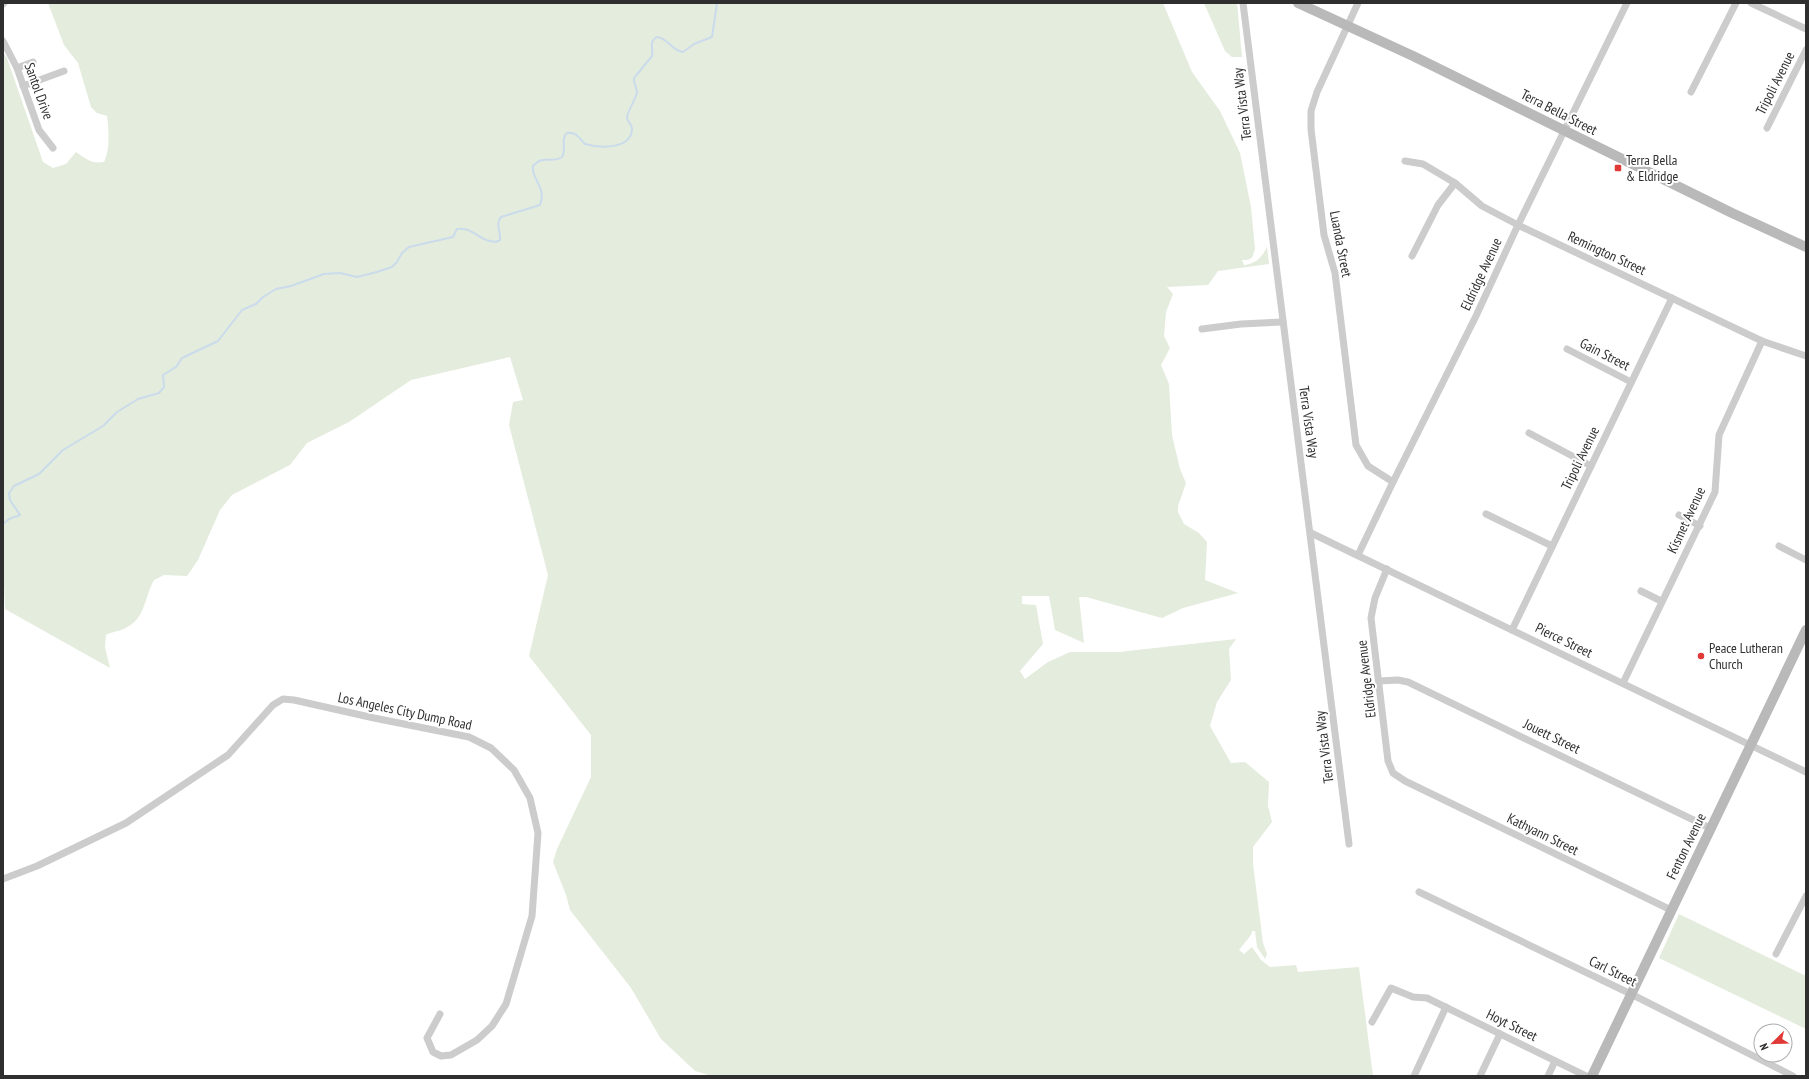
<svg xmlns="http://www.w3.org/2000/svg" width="1809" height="1079" font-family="'PT Sans Narrow',sans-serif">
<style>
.green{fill:#e4ecdd}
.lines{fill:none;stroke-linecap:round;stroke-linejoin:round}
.stream{stroke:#cadbeb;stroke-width:2}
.street{stroke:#ccc;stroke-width:7}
.secondary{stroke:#b9b9b9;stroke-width:10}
.poi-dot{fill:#e03937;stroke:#fff;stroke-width:1.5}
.labels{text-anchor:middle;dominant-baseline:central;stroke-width:4;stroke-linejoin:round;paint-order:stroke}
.street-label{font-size:14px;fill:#2f2f2f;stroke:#fff}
.poi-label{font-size:14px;fill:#2f2f2f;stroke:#fff;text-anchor:start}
</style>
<rect width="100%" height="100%" fill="#fff"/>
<g class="green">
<path d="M48,3H1163L1192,72L1220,111L1240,153L1251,207L1255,249L1252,258L1247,260H1242L1244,265C1256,264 1262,257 1267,247L1269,264L1218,271L1208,285L1167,287L1173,294L1166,312L1164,336L1170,348L1161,365L1169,384L1172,435L1180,469L1186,483L1178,506V512L1184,524L1199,533L1207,542L1205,580L1238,593L1183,608L1162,618L1086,597H1079L1084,643L1055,630L1049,596H1022V604L1036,605L1043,644L1020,671L1025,679L1048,662L1070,652H1119L1236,639L1229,649L1231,680L1217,702L1210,726L1231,763L1245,762L1269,782L1268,806L1272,822L1253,847V864L1263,943L1267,954L1265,959L1257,947L1255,931H1252L1251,935L1239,950L1244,954L1252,947L1261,960L1270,967L1296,965L1298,972L1359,967L1373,1076H712L695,1071L661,1039L631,988L570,910L566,895L553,862L557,849L591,777V735L529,656L548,575L509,425L513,402L523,400L510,357L411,380L349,422L307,443L290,465L232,495L220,510L198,560L187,576L164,575L154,580C143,600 146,621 121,630C115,632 111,632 106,635L105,647L110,668L5,609L3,560V52L7,58L43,162L53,168L66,164L76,152C86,159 92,164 104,162C110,151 109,129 107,116L97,113L91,107L78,63L64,45Z"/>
<polygon points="1204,3 1237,3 1242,57 1232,57 1225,51"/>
<polygon points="1679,914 1806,976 1806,1029 1659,958"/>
</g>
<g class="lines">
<path class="stream" d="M3,524L9,519L20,515L10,500L9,493L14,486L39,474L63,450L103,426L117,412L138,399L159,393L164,387L163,375L176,367L182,358L218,341L242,310L256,304L263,297L276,289L291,286L324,274L340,273L357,277L377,272L392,267L397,262L402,253L409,247L453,237L457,229C468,227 474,234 484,239C487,241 492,241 496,242L500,240C501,232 495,223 501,217L540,205C547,186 531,180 533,166C543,154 551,164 562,157C567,149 560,139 567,133C576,131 580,139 585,144C599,148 631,150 632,129C632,125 628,122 627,118C627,111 636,100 637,92C637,87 633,83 634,78L652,56C654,49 648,42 657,37C668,38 672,51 683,52L694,44L712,37L717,3"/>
<g class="street">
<polyline points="1243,3 1349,844"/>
<polyline points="1358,3 1317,92 1311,111 1311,129 1324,235 1335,273 1356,445 1368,466 1393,482"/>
<polyline points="1751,3 1806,29"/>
<polyline points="3,4 4,3"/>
<polyline points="3,41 17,68 39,130 53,148"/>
<polyline points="17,68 33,62"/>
<polyline points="23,86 64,71"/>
<polyline points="1691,92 1736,3"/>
<polyline points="1767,128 1806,50"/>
<polyline points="1405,161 1423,164 1455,183 1482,206 1518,225 1762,341 1806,356"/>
<polyline points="1412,256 1438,205 1455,183"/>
<polyline points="1202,329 1241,324 1283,322"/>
<polyline points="1567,349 1631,382"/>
<polyline points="1529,433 1591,466"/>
<polyline points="1486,514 1552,546"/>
<polyline points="1679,515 1700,526"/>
<polyline points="1311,533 1806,772"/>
<polyline points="1779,546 1806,560"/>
<polyline points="1358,555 1393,482 1476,316 1518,225 1627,3"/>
<polyline points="1387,569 1375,598 1371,618 1388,761 1393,773 1405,781 1671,910"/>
<polyline points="1641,591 1661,601"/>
<polyline points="1512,630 1672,298"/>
<polyline points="1379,681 1398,680 1408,682 1710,828"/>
<polyline points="1623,683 1715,492 1719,435 1762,341"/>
<polyline points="3,879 37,866 126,823 228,755 273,705 283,699 294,700 374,718 469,737 491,748 514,770 530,798 538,833 532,916 506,1004 492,1026 477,1040 451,1055 441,1056 433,1052 427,1038 440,1014"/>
<polyline points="1419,892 1631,994 1793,1076"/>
<polyline points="1776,954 1806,896"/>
<polyline points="1372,1022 1391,988 1413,997 1427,998 1586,1076"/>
<polyline points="1414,1076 1446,1007"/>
<polyline points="1480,1076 1500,1034"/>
<polyline points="1548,1076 1555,1061"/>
</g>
<g class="secondary">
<polyline points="1298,3 1413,56 1732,213 1806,247"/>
<polyline points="1592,1076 1806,630"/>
</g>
</g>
<g class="poi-dot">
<rect x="1614" y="164" width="8" height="8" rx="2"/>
<circle cx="1701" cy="656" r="4"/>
</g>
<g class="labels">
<g class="street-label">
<text transform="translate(1775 83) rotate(-63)">Tripoli Avenue</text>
<text transform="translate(39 91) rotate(70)">Santol Drive</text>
<text transform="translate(1242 104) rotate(-97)">Terra Vista Way</text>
<text transform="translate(1559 112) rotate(27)">Terra Bella Street</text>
<text transform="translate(1341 244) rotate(79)">Luanda Street</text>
<text transform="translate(1607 253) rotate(25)">Remington Street</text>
<text transform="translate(1481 274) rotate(-65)">Eldridge Avenue</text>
<text transform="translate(1605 354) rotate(27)">Gain Street</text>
<text transform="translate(1309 422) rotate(82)">Terra Vista Way</text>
<text transform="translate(1580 458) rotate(-64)">Tripoli Avenue</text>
<text transform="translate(1686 520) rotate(-65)">Kismet Avenue</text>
<text transform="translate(1564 640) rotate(26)">Pierce Street</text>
<text transform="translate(1366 679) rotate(-97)">Eldridge Avenue</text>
<text transform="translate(405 711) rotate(12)">Los Angeles City Dump Road</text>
<text transform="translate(1552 736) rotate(26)">Jouett Street</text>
<text transform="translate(1324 747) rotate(-97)">Terra Vista Way</text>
<text transform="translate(1543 834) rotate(26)">Kathyann Street</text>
<text transform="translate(1686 846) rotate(-64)">Fenton Avenue</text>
<text transform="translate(1613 971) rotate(26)">Carl Street</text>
<text transform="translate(1512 1025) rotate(26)">Hoyt Street</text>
</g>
<g class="poi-label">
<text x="1626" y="160">Terra Bella<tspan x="1626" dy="16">&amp; Eldridge</tspan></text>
<text x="1709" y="648">Peace Lutheran<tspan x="1709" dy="16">Church</tspan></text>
</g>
</g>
<rect width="1809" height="1079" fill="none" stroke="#2f2f2f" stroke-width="8"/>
<g transform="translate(1773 1043) rotate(247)"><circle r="19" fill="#ffffff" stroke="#acacac"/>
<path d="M0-3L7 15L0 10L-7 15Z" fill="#e03937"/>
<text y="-6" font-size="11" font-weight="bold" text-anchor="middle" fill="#2f2f2f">N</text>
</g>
</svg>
